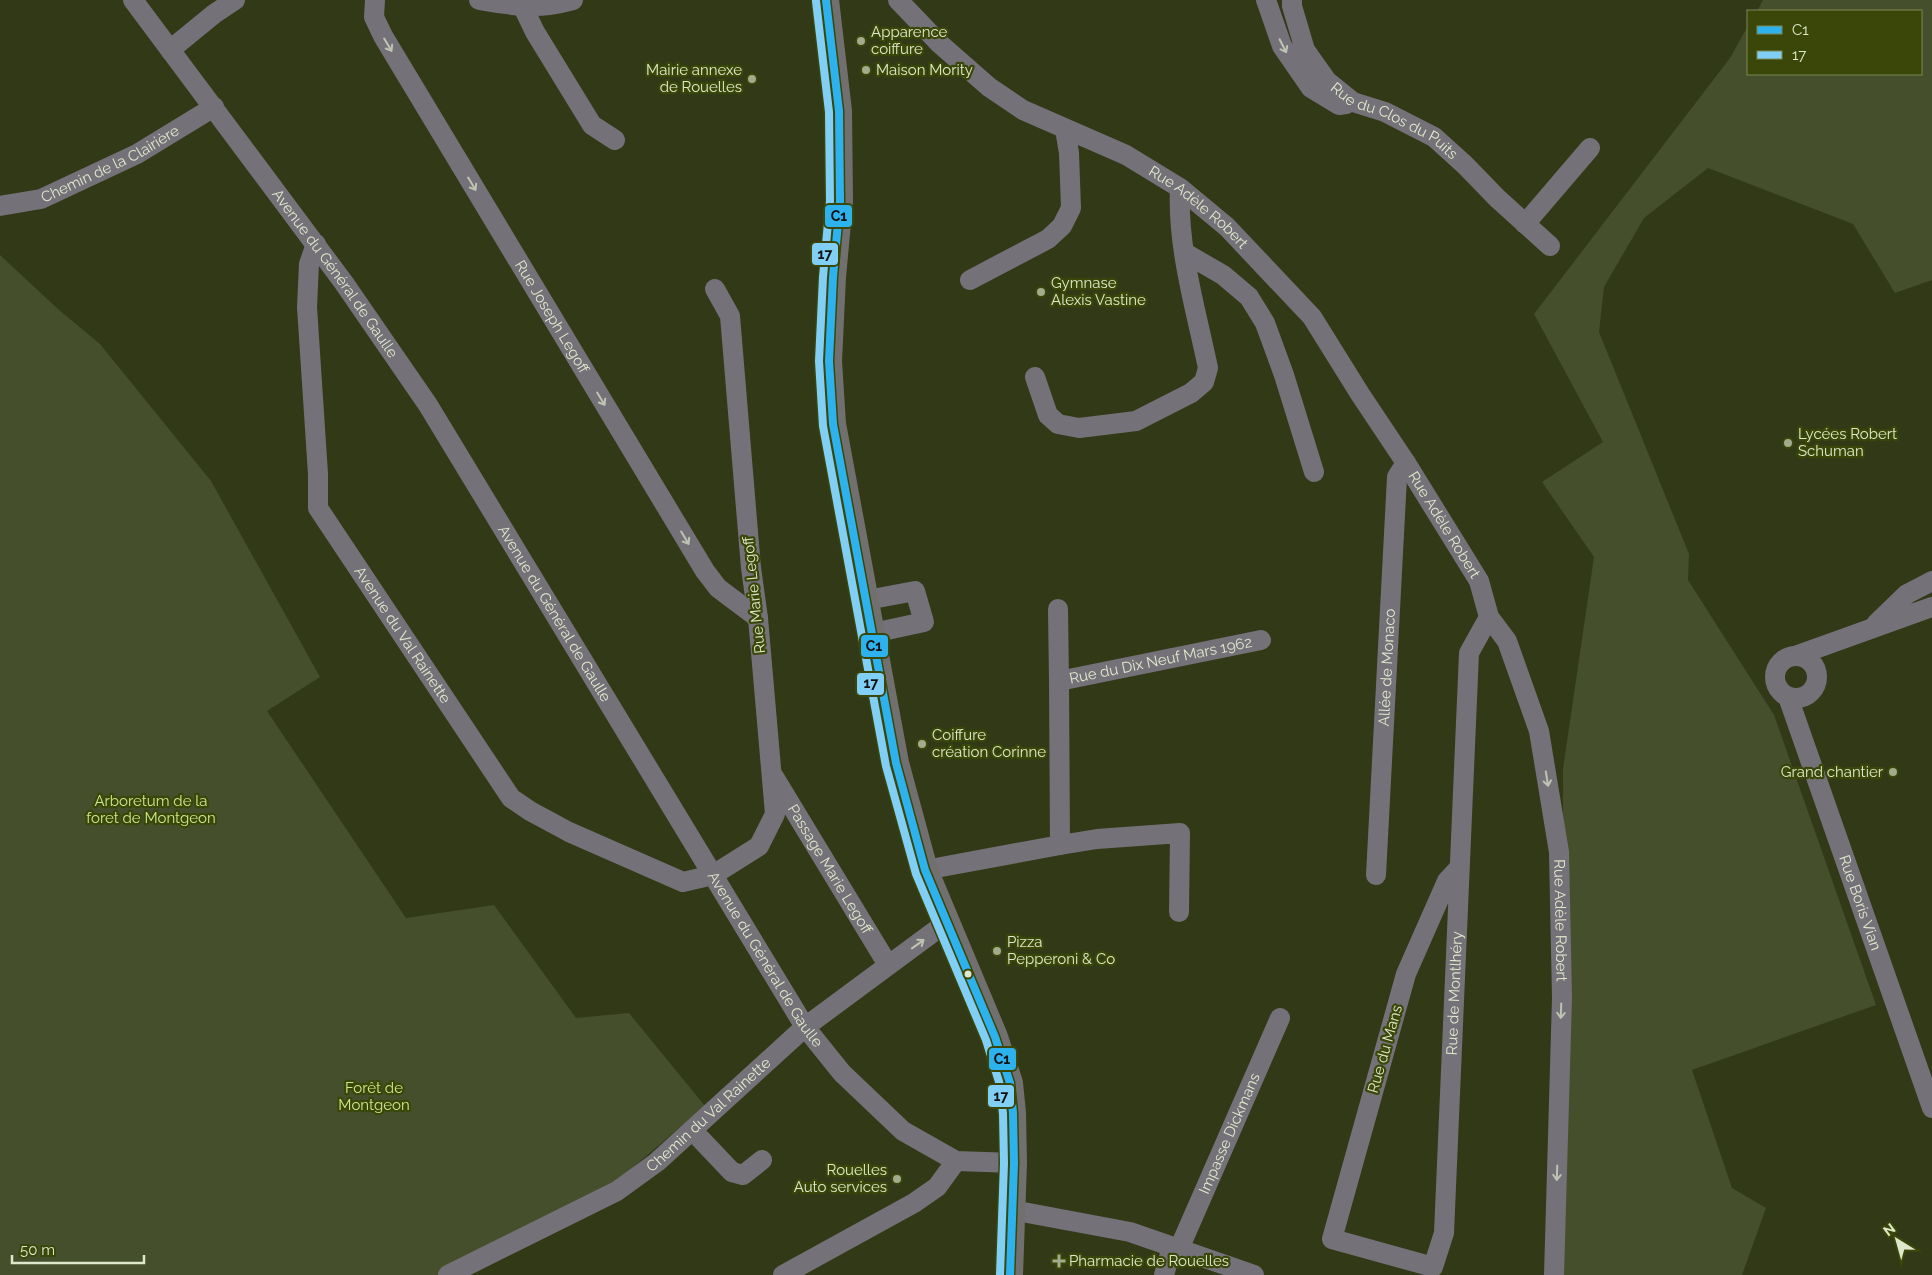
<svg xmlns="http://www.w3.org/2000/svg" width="1932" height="1275" font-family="Raleway,sans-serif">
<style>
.green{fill:#454f2b}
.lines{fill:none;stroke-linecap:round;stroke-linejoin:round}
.minor{stroke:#757179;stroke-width:20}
.major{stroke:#726f6f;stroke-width:26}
.bus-1-casing{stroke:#3a4709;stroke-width:11}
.bus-2-casing{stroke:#3a4709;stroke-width:11}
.bus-1{stroke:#2db2ed;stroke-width:8}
.bus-2{stroke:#82cff5;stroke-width:8}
.oneway{stroke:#bec4b2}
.poi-dot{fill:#a2ab8b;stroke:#3a4709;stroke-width:2}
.bus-dot{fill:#dee8ca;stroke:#3a4709;stroke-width:2}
.labels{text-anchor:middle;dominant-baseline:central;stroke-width:4.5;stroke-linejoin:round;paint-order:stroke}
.poi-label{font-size:15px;fill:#dee8ca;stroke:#3a4709;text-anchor:start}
.street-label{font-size:15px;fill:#dee8ca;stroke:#3a4709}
.park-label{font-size:15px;fill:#cde78c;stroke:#3a4709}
.line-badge{stroke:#3a4709;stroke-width:2}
.pale-badge-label{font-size:14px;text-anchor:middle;font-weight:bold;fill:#111}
</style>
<rect width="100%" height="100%" fill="#323917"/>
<g class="green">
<polygon points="1763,0 1932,0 1932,280 1895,293 1853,224 1708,168 1644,218 1604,287 1599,332 1689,554 1688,580 1774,715 1876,1005 1692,1070 1732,1188 1766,1208 1742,1275 1564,1275 1563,769 1594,557 1542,482 1603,442 1534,314 1730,58 1748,26 1748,74 1921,74 1921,11 1757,11"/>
<polygon points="0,255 59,310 100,344 211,481 320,677 267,711 406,918 494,905 576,1018 629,1013 705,1106 585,1208 454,1275 0,1275"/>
</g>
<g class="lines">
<g class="minor">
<path id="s1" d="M133,0L344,283L428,405L805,1027L842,1073L903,1131L956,1161L1014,1163"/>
<path id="s2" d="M375,0L374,17L383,36L705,571L718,588L758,618"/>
<path d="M479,0C516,6 537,10 573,0"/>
<path id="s3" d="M898,0L940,44L989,87L1023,110L1126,155L1180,188L1227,227L1312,317L1360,394L1406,463L1479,581L1489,617L1507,641L1539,731L1559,852L1562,998L1554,1275"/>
<polyline points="1266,0 1282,46 1311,88 1339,105 1346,104"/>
<path id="s4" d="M1292,0V6L1305,50L1327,81L1353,102L1385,112L1434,137L1465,165L1497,198L1550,246"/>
<polyline points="523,7 535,32 592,125 615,140"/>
<polyline points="170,50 214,14 235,0"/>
<path id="s5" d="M0,206L41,199L137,154L214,107"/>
<polyline points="1525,224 1590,148"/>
<path id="s6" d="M316,244L309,264L307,307L318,474V508L511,798L530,811L569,832L683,882L713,875L759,846L775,814L758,618L751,568L730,316L715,289"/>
<polyline points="1185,253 1223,275 1249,297 1265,323 1284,375 1314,472"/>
<polyline points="970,280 1048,239 1062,226 1071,208 1069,153 1065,129"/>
<path d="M1035,377L1048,415L1058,424L1079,428L1136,421L1191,393L1204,382L1208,368C1196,310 1177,247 1180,188"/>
<polyline points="867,600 915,591 924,622 873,633"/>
<polyline points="1058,609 1059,681"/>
<polyline points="1876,624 1907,594 1932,581"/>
<polyline points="1798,655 1932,607"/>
<circle cx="1796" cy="677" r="21"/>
<path id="s7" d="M1788,697L1932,1108"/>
<path id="s8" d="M774,777L888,965"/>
<polyline points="1060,845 1097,839 1180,833 1179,912"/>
<path id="s9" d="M1459,868L1447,881L1406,974L1332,1239L1433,1267L1444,1233L1469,653L1489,617"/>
<path id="s10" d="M925,870L1060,845L1059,681L1261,640"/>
<path id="s11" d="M1376,875L1397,477L1406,463"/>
<polyline points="692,1130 732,1172 743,1175 762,1160"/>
<polyline points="1012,1210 1130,1232 1254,1275"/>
<path id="s12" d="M1179,1249L1280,1018"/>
<path id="s13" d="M448,1275L617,1191L657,1162L805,1027L947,922"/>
<polyline points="783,1275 914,1203 937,1187 956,1161"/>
<polyline points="1164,1275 1172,1247"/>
</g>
<polyline class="major" points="826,0 839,111 840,201 833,277 829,361 833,424 896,763 925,870 995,1037 1010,1083 1013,1113 1014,1163 1010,1275"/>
<g class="bus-1-casing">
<polyline id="bus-1" points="826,0 839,111 840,201 833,277 829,361 833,424 896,763 925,870 995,1037 1010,1083 1013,1113 1014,1163 1010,1275"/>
</g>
<g class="bus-2-casing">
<polyline id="bus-2" points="816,1 829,112 830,201 823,277 819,361 823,426 886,766 916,874 986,1040 1000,1085 1003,1114 1004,1163 1000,1275"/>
</g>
<use href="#bus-1" class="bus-1"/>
<use href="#bus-2" class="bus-2"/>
</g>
<defs><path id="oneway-shaft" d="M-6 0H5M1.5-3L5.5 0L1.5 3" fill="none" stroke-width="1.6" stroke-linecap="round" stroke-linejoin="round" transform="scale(1.25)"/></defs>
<g class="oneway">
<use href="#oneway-shaft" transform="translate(388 45) rotate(59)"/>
<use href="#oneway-shaft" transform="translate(1283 46) rotate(63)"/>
<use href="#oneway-shaft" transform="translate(472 184) rotate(59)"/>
<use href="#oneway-shaft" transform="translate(601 399) rotate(59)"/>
<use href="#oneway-shaft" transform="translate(685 538) rotate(59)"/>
<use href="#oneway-shaft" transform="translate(1547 779) rotate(81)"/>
<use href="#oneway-shaft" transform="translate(918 944) rotate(-36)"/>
<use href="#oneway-shaft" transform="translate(1561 1011) rotate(92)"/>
<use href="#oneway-shaft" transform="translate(1557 1173) rotate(92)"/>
</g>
<g class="poi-dot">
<circle cx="861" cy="41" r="5"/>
<circle cx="866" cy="70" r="5"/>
<circle cx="752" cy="79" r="5"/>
<circle cx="1041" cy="292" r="5"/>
<circle cx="1788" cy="443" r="5"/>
<circle cx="922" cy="744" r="5"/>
<circle cx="1893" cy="772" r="5"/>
<circle cx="997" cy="951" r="5"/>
<circle cx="897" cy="1179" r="5"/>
<path d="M1056.5 1253.5h5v5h5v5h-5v5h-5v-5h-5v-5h5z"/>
</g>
<circle class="bus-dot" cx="968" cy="974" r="4.5"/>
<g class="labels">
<g class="poi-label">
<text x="871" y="32">Apparence<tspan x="871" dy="17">coiffure</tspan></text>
<text x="742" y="70" text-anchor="end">Mairie annexe<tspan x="742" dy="17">de Rouelles</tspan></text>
<text x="876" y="70">Maison Mority</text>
<text x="1051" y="283">Gymnase<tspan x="1051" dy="17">Alexis Vastine</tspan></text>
<text x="1798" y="434">Lycées Robert<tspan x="1798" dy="17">Schuman</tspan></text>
<text x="932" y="735">Coiffure<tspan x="932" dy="17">création Corinne</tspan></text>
<text x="1883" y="772" text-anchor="end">Grand chantier</text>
<text x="1007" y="942">Pizza<tspan x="1007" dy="17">Pepperoni &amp; Co</tspan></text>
<text x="887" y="1170" text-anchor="end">Rouelles<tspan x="887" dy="17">Auto services</tspan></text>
<text x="1069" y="1261">Pharmacie de Rouelles</text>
</g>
<g class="street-label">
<text stroke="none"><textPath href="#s4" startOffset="169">Rue du Clos du Puits</textPath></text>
<text stroke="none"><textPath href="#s5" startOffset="119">Chemin de la Clairière</textPath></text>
<text stroke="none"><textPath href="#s3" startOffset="369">Rue Adèle Robert</textPath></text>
<text stroke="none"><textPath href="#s1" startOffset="340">Avenue du Général de Gaulle</textPath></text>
<text stroke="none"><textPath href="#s2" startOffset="366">Rue Joseph Legoff</textPath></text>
<text stroke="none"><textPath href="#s3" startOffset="774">Rue Adèle Robert</textPath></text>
<text transform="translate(754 595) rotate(-96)">Rue Marie Legoff</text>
<text stroke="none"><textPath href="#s1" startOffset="745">Avenue du Général de Gaulle</textPath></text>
<text stroke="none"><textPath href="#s6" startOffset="418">Avenue du Val Rainette</textPath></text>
<text stroke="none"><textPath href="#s10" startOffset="405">Rue du Dix Neuf Mars 1962</textPath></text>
<text stroke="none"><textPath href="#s11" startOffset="208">Allée de Monaco</textPath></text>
<text stroke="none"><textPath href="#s8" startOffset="108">Passage Marie Legoff</textPath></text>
<text stroke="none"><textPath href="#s7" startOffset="218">Rue Boris Vian</textPath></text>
<text stroke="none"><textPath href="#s3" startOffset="1194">Rue Adèle Robert</textPath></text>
<text stroke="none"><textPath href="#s1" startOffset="1150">Avenue du Général de Gaulle</textPath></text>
<text stroke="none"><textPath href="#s9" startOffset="775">Rue de Montlhéry</textPath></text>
<text transform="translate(1385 1049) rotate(-74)">Rue du Mans</text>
<text stroke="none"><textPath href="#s13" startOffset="308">Chemin du Val Rainette</textPath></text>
<text stroke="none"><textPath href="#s12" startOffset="126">Impasse Dickmans</textPath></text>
</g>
<g class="park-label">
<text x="151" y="801">Arboretum de la<tspan x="151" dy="17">foret de Montgeon</tspan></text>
<text x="374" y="1088">Forêt de<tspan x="374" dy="17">Montgeon</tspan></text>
</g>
</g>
<g class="line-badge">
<rect x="824" y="204" width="29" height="24" rx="5" fill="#2db2ed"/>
<rect x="811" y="242" width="28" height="24" rx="5" fill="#82cff5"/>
<rect x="860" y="634" width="29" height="24" rx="5" fill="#2db2ed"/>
<rect x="856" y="672" width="29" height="24" rx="5" fill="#82cff5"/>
<rect x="988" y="1047" width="29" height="24" rx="5" fill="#2db2ed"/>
<rect x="987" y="1084" width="28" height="24" rx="5" fill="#82cff5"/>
</g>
<g class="pale-badge-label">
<text x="839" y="221">C1</text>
<text x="825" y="259">17</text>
<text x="874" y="651">C1</text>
<text x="871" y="688">17</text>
<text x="1002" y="1064">C1</text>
<text x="1001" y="1101">17</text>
</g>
<rect x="1747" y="10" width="175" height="65" fill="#3a4709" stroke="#7c8756"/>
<rect x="1757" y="26" width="25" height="8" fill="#2db2ed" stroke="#7c8756"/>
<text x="1792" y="35" font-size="15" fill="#dee8ca">C1</text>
<rect x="1757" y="51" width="25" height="8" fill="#82cff5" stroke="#7c8756"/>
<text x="1792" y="60" font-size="15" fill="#dee8ca">17</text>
<g transform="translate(1897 1240) rotate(323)" stroke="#3a4709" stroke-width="4" paint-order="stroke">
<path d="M0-4L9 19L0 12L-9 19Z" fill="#dee8ca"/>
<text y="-8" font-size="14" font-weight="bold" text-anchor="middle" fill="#dee8ca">N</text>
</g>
<path d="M12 1255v8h132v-8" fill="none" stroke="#dee8ca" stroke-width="2.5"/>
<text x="20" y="1255" font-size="15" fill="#dee8ca" stroke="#3a4709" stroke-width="4" paint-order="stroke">50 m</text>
</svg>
